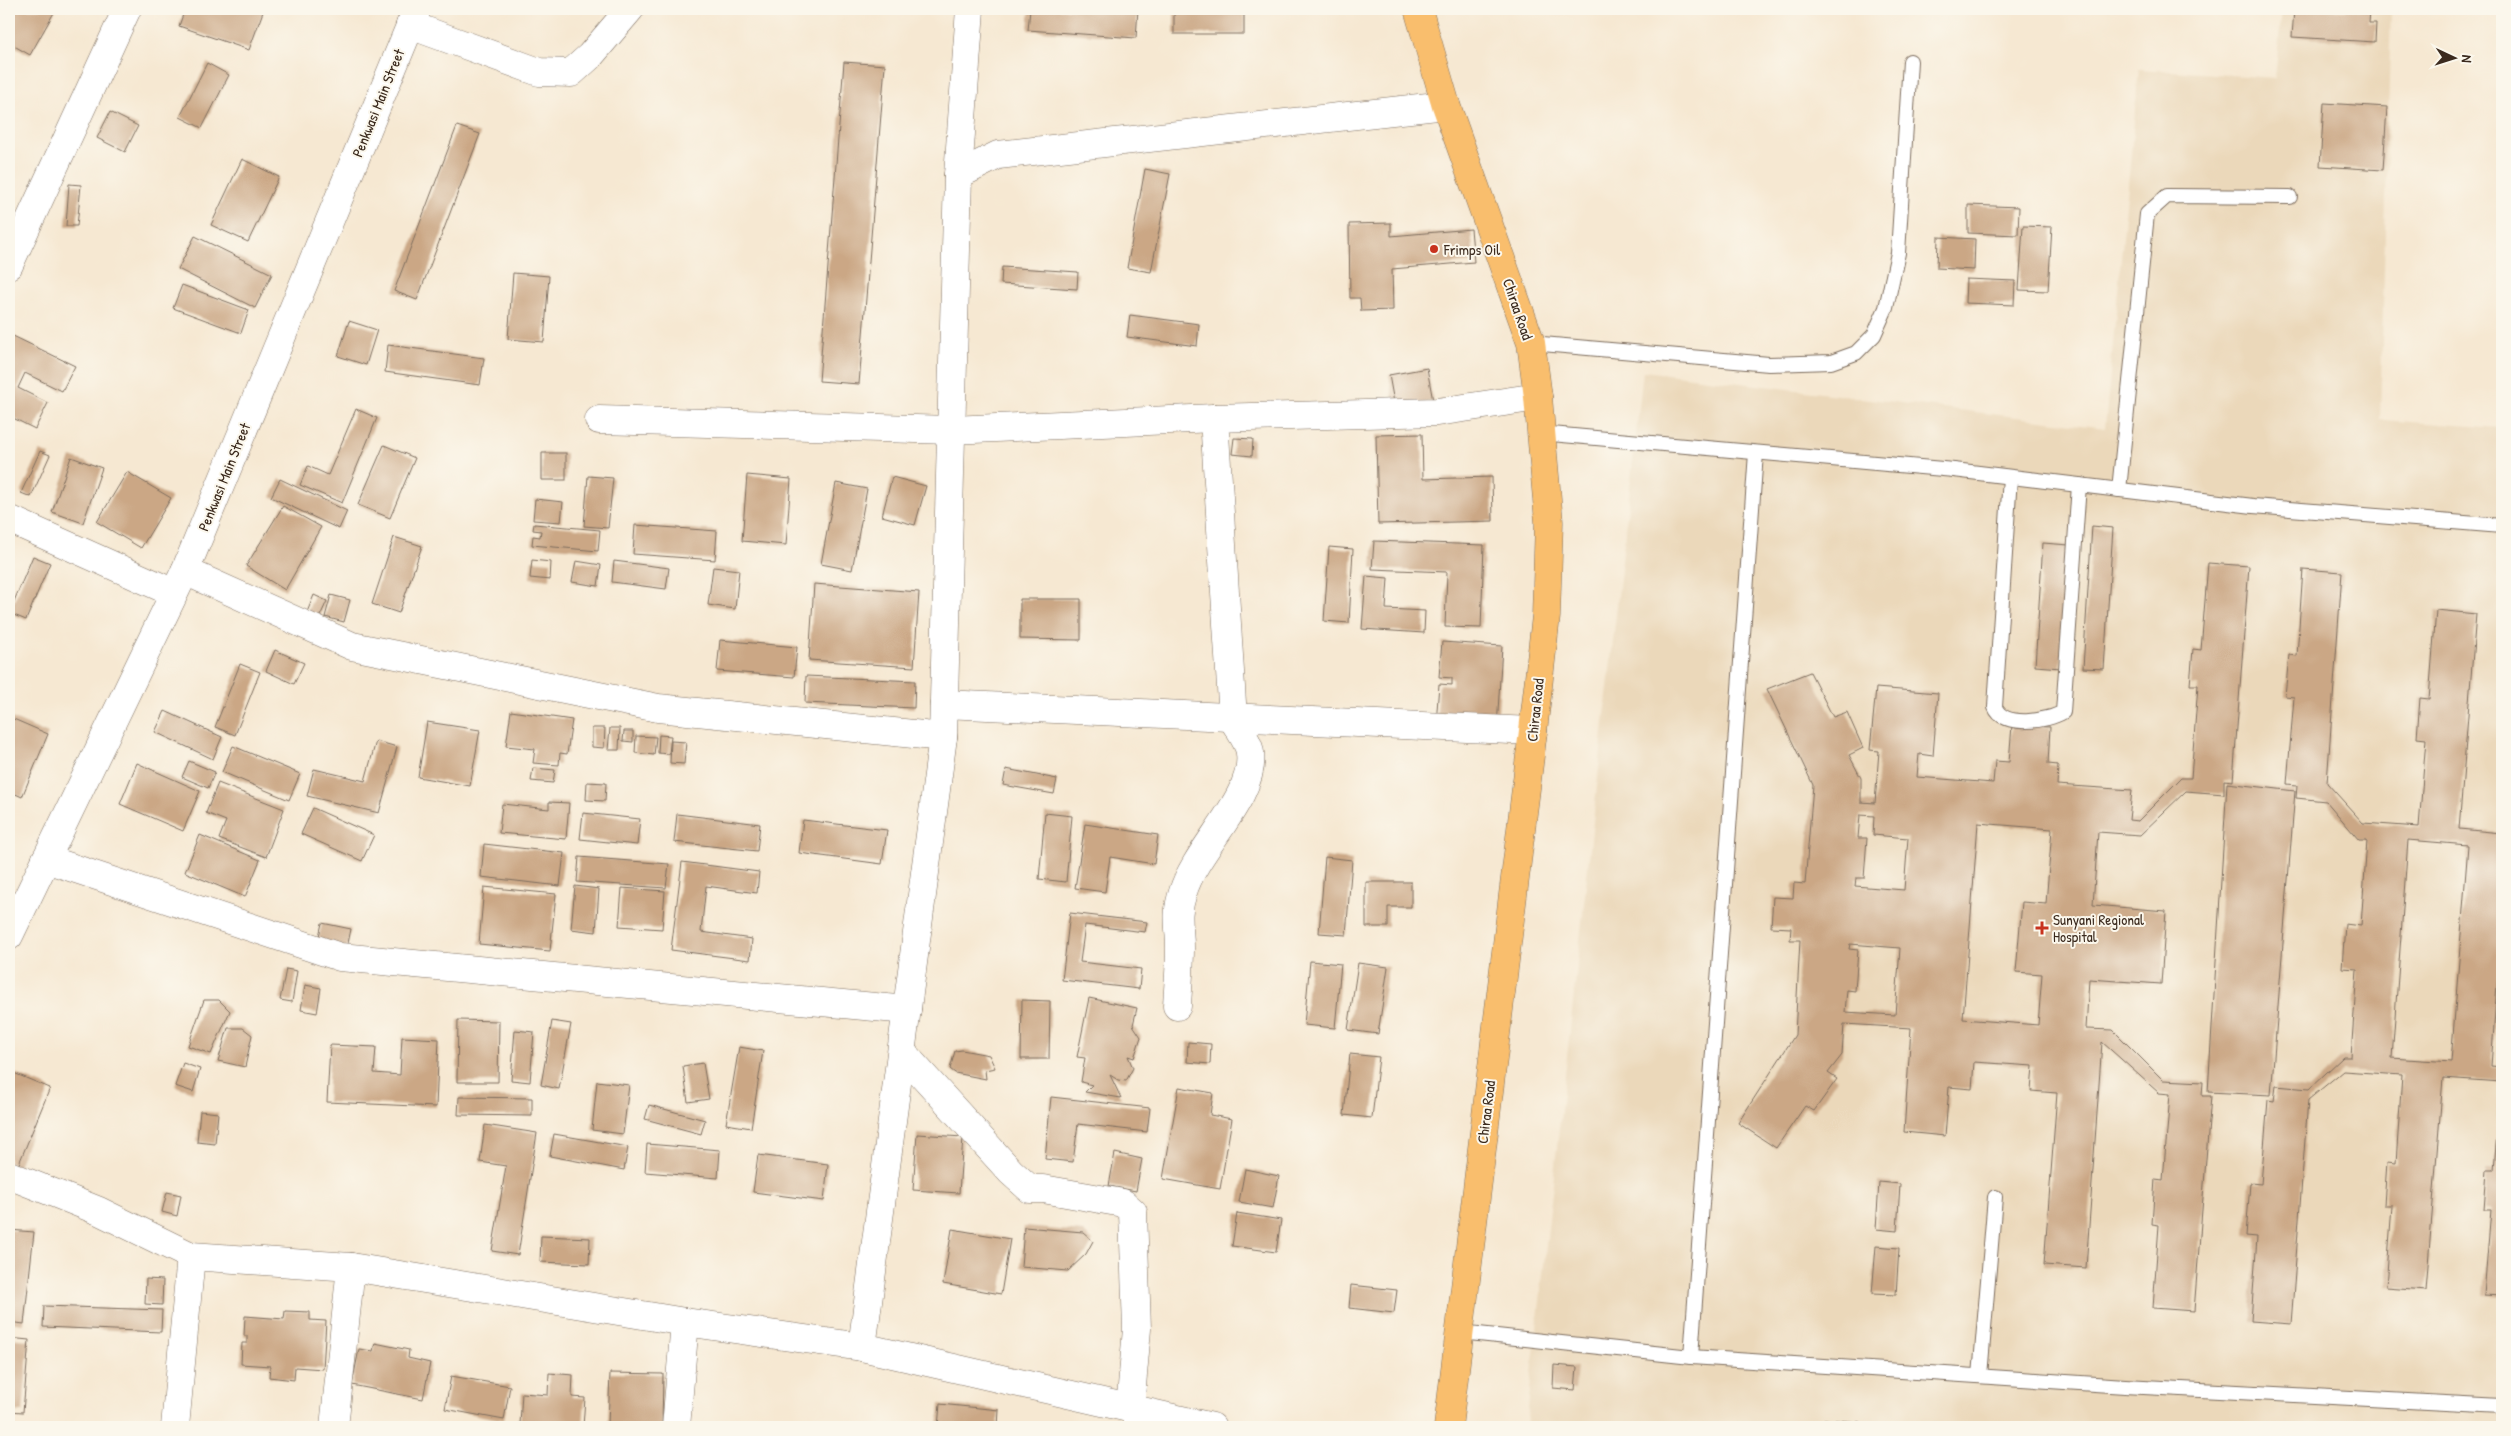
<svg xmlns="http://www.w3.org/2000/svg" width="2511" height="1436" font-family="'Patrick Hand',sans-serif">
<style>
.built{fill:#ebd8ba}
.building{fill:#cba785;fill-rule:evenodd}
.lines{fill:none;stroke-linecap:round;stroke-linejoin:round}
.service-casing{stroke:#7c6c5d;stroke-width:16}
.minor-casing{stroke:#7c6c5d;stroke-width:29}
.trunk-casing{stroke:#7c6c5d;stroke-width:29}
.service{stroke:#fff;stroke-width:14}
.minor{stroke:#fff;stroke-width:28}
.trunk{stroke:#f9be6d;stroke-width:28}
.poi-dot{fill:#c8321e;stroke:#fbf7ec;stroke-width:2}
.labels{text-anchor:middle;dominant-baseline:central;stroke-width:4;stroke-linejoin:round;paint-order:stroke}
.street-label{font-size:15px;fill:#3b2a1e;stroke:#fbf7ec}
.poi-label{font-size:15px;fill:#3b2a1e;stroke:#fbf7ec;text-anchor:start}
</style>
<rect width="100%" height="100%" fill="#fbf7ec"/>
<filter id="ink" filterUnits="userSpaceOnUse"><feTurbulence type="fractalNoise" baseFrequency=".02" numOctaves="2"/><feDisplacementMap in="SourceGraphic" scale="10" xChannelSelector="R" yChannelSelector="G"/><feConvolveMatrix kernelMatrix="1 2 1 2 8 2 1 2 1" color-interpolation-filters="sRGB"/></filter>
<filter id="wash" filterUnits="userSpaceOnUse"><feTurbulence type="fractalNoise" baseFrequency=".0096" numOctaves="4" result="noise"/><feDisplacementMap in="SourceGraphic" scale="20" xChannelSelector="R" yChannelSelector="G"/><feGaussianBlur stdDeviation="1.12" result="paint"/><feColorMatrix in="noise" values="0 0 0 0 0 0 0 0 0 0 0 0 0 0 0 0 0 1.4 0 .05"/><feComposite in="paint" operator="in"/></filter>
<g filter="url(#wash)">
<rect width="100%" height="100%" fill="#f6e8d2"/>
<polygon class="built" points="2282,9 2391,9 2380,420 2502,428 2502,1427 1526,1427 1643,371 2105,428 2139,69 2275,78"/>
<g id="blocks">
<g class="building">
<polygon points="9,9 56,9 30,55 9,43"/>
<polygon points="185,9 264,9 249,50 179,26"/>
<polygon points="1030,9 1138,9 1136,38 1028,30"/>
<rect x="1174" y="9" width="70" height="25"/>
<polygon points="2294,9 2370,10 2369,23 2376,23 2375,42 2292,37"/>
<polygon points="844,62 885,65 859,384 819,381"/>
<polygon points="207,63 229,75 202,128 180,117"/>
<polygon points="2324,103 2387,107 2383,170 2320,166"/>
<polygon points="110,112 138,126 125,152 97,138"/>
<polygon points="457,126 480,134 417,300 394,291"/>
<polygon points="242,159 279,177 248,242 211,225"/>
<polygon points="1145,169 1170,174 1151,272 1127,268"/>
<polygon points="69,184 81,185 77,226 66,226"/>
<polygon points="1968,205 2019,207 2018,235 1968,233"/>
<polygon points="1391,223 1391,236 1471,229 1474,262 1392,269 1393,310 1361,311 1360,298 1350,298 1349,224"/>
<polygon points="2023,226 2052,227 2048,291 2019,290"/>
<polygon points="195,236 272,274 255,308 178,269"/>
<polygon points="1938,237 1975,239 1974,270 1937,268"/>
<polygon points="1002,267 1078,272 1077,289 1001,284"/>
<polygon points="513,273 549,276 544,342 508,339"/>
<polygon points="1966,279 2015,281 2014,305 1965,303"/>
<polygon points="182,285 249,310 241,333 173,308"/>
<polygon points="1130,315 1199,324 1197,346 1127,337"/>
<polygon points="349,321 377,330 366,365 338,356"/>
<polygon points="11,335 75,366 62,391 25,373 18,388 48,403 35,429 9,416 9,340"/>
<polygon points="388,345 484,358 480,385 385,372"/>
<polygon points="1427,368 1433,401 1395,408 1389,375"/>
<polygon points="356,409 377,418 342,503 300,485 308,466 328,475"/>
<polygon points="1422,434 1423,479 1492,477 1493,521 1378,524 1376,435"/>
<polygon points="1234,438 1253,439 1252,456 1232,454"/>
<polygon points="384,445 415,458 390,518 358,505"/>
<polygon points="40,451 50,455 31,497 21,493"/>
<rect x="542" y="453" width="24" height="27"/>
<polygon points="71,457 102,468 83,523 52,512"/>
<polygon points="127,472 171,498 141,548 97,522"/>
<polygon points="747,475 791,479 786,545 742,541"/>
<polygon points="588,476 613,478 608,528 584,526"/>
<polygon points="892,477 926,486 915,525 882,516"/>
<polygon points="280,479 347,511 339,529 271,497"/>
<polygon points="836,483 867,489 852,570 821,564"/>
<polygon points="535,499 563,502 561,522 533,520"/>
<polygon points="283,506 321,527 285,590 246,566"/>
<polygon points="534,524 600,530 598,551 532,545 533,536 540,537 541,531 533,530"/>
<polygon points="635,525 717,531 715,560 633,554"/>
<polygon points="2092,526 2113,528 2104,669 2083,668"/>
<polygon points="394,537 422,546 399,613 372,604"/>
<polygon points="1374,541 1484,545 1481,628 1445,627 1447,572 1372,569"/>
<polygon points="2043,543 2069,545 2061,668 2035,666"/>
<polygon points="1329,547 1353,549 1349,623 1324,621"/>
<polygon points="33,556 50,563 26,620 9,613"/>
<polygon points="532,560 551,562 550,580 530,578"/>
<polygon points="576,561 601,565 598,586 572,582"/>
<polygon points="614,561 669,568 666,589 612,582"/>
<path d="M2208,563L2249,566L2233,781L2224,780V794L2186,791L2140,835L2098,832L2093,905L2166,911L2161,984L2089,979L2086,1029L2113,1030L2163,1080L2203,1082L2202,1096H2211L2194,1311L2153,1308L2159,1225L2152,1224L2155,1179L2163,1180L2170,1094L2159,1093L2102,1042L2086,1268L2044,1265L2057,1093L2031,1091L2033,1066L1974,1062L1972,1089L1949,1087L1945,1136L1904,1132L1911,1028L1844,1024L1842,1055L1828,1073L1837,1079L1814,1111L1805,1106L1776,1148L1738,1123L1795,1035L1800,940H1790L1791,928L1771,927L1773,897L1793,898L1794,883L1805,884L1813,785L1767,689L1810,672L1833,717L1847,712L1863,748L1849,755L1861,778V802L1875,803L1879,751L1870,750L1876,688L1938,693L1933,756L1919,754L1917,777L1993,783L1995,761L2009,762L2012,725L2050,727L2048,764L2058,765L2057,785L2132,790L2129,820L2138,821L2181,778H2191L2198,685H2190L2193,649L2201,650ZM1860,815L1874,816L1873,835L1908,838L1904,890L1855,886L1856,878H1864L1867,838H1858ZM1978,823L2052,829L2046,904L2022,902L2016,972L2042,974L2038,1025L1963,1019ZM1850,944L1900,948L1895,1015L1845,1012L1847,990L1855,991L1858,950L1849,949Z"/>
<polygon points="713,567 739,570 735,609 708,605"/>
<path d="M2303,569L2342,572L2327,783L2363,823L2419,827L2426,739L2417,738L2420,698L2429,699L2436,610L2476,614L2459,829L2502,833V918L2491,1066L2502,1067V1296L2484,1295L2491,1210H2484L2487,1170H2494L2501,1082L2443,1078L2426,1290L2386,1287L2392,1205H2384L2387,1162L2396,1163L2402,1075L2343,1071L2308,1100L2291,1324L2251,1321L2257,1237L2246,1236L2250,1183L2261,1184L2268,1100L2274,1101L2276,1086L2309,1089L2343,1057H2351L2357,969L2342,968L2345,924L2361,926L2367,840H2359L2326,801L2296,798L2297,785L2287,784L2294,697L2285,696L2289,655L2297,656ZM2408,840L2468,845L2451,1062L2392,1058Z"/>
<polygon points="1366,576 1388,578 1386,609 1425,611 1424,633 1362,629"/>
<polygon points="814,584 919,592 914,667 809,660"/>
<polygon points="314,595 327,601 315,627 303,622"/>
<polygon points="331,595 350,600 344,622 325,617"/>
<polygon points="1020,599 1081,599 1081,640 1020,639"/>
<polygon points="720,640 797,647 794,677 717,671"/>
<polygon points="1442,642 1502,646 1497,728 1436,724 1439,684 1452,685 1452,678 1439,677"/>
<polygon points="275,650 304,663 294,684 266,671"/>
<polygon points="240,664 260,672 235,735 215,727"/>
<polygon points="806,676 915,681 914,708 805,703"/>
<polygon points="165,711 222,737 213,759 155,732"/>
<polygon points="511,711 572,720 567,754 560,753 559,765 533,763 535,749 506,746"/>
<polygon points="9,717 48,734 22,797 9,791"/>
<polygon points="427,722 480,730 470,786 418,777"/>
<polygon points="592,728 605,728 604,748 592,747"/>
<polygon points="610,728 620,728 619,750 608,750"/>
<polygon points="624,731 633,731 633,742 623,741"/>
<polygon points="659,735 671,736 669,754 658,753"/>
<polygon points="636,736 656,737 654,755 635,753"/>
<polygon points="376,741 397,747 379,813 307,796 314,769 365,781"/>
<polygon points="671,741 686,742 684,764 670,763"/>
<polygon points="233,746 300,774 289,800 222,772"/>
<polygon points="189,761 215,772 208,788 182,777"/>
<polygon points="137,763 200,791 183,831 120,804"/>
<polygon points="533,768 555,770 553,783 531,781"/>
<polygon points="1006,769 1057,779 1054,794 1003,785"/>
<polygon points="587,782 606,783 605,801 586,800"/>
<polygon points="218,783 284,809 266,857 219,839 226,821 206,813"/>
<polygon points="2227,783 2295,791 2271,1095 2208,1092"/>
<polygon points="549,802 569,803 566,839 499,833 502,804 549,809"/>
<polygon points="313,808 374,835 362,861 301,834"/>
<polygon points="583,813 640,819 637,845 580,839"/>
<polygon points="1045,813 1072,816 1066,882 1039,879"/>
<polygon points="677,814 760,824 757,851 674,842"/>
<polygon points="803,820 887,830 882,864 799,853"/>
<polygon points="1085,824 1158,835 1154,864 1110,857 1105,892 1075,888"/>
<polygon points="200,835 260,860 245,897 185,872"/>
<polygon points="484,844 564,853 560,886 481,877"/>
<polygon points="579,857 669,864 666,888 577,882"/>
<polygon points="1325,857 1352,860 1346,935 1319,933"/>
<polygon points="682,862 759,872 757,893 706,886 701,932 752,939 750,960 671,950"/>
<polygon points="1366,882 1411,882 1411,907 1388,907 1388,927 1366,927"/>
<polygon points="575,886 599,889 596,932 571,929"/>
<polygon points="484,887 556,894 550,951 479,944"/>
<polygon points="622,888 665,891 662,929 619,926"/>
<polygon points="1070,913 1147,922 1145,932 1085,925 1080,962 1141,969 1139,989 1062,980"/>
<polygon points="322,923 351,929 347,948 318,941"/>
<polygon points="1310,961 1341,964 1335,1028 1304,1025"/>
<polygon points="1358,963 1388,967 1378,1034 1348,1030"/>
<polygon points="286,969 297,971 292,1002 280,1000"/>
<polygon points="305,985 321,988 317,1013 301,1010"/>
<polygon points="1089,998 1137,1008 1133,1025 1141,1037 1134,1058 1128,1056 1133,1068 1126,1081 1118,1080 1110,1075 1121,1098 1085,1092 1092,1085 1081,1082 1085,1058 1077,1057"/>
<polygon points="204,1000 219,1000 230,1011 211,1054 188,1046"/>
<polygon points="1022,1000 1050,1001 1049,1059 1021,1059"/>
<polygon points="458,1020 499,1021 498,1082 457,1082"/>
<polygon points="552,1021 571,1024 559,1089 541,1085"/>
<polygon points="228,1028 243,1028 252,1035 245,1067 218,1061"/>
<polygon points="515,1030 534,1032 530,1082 511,1080"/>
<polygon points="402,1037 439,1039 436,1107 327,1102 330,1045 376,1047 374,1073 400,1075"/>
<polygon points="1188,1042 1211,1044 1210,1064 1187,1062"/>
<polygon points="739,1047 763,1051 751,1128 726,1124"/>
<polygon points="962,1050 989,1055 995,1068 985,1070 986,1079 955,1073 950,1069 955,1051"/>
<polygon points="1350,1054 1379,1057 1372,1118 1344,1115"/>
<polygon points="183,1063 200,1069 193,1092 175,1086"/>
<polygon points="703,1063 709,1099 688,1102 683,1066"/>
<polygon points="9,1071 50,1088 18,1166 9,1162"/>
<polygon points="597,1081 629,1085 623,1134 592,1130"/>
<polygon points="1179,1087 1213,1093 1210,1115 1232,1119 1220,1189 1163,1179"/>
<polygon points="459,1097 532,1098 532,1116 458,1115"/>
<polygon points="1051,1097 1150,1108 1147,1132 1078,1124 1073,1162 1045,1159"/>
<polygon points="649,1105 705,1120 701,1134 645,1119"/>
<polygon points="200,1111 218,1113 215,1144 197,1142"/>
<polygon points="485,1125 537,1133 518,1255 492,1251 506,1166 480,1162"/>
<polygon points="554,1134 628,1147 624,1170 550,1156"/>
<polygon points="917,1134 963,1137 959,1193 913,1190"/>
<polygon points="647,1144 720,1150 718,1178 645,1172"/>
<polygon points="1115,1153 1142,1159 1136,1191 1109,1186"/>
<polygon points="758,1155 828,1164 824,1201 753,1192"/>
<polygon points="1245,1169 1279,1176 1273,1208 1239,1202"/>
<polygon points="1879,1182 1900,1184 1897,1231 1876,1229"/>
<polygon points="167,1192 181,1195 177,1216 162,1212"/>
<polygon points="1237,1213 1281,1220 1276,1252 1232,1246"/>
<polygon points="1024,1227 1083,1232 1093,1241 1086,1254 1068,1271 1021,1267"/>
<polygon points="952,1229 1010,1239 1001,1294 943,1284"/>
<polygon points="9,1230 34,1232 24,1324 9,1322"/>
<polygon points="541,1236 590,1238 589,1264 540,1262"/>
<polygon points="1876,1246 1899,1248 1896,1295 1872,1294"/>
<polygon points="146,1279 163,1280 162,1305 145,1304"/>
<polygon points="1351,1285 1397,1290 1394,1313 1349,1308"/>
<polygon points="44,1306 162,1310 161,1332 43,1327"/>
<polygon points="285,1311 310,1312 310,1320 326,1321 323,1369 295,1367 294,1380 269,1377 270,1366 241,1364 242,1343 247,1343 247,1336 244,1336 245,1316 284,1319"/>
<polygon points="9,1338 29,1340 23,1412 9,1411"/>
<polygon points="375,1343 409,1350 408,1358 430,1363 423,1399 352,1385 359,1349 373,1351"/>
<polygon points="1554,1365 1577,1367 1575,1390 1553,1388"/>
<polygon points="549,1373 573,1375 572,1397 585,1398 583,1427 520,1424 522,1393 548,1395"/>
<polygon points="610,1373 663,1374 662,1427 608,1425"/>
<polygon points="451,1376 510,1386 504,1420 445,1409"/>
<polygon points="940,1404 999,1410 998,1427 938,1427"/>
<polygon points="1824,1419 1860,1422 1860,1427 1823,1427"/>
<polygon points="200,1422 223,1426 223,1427 199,1427"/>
<polygon points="1890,1424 1914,1426 1914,1427 1889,1427"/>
</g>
</g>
</g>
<g filter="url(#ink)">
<use href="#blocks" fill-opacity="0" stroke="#7c6c5d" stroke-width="1"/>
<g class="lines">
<g class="service-casing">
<g id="service">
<polyline points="1531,343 1769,364 1831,362 1856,353 1874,335 1886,308 1898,253 1910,61"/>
<polyline points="1540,433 1954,470 2253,506 2502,526"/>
<path d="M2010,477L1995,707C2003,729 2048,721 2063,712L2079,485"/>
<polyline points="2119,490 2147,214 2167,196 2290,197"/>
<polyline points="1460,1332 1691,1357 2125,1386 2502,1406"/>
<polyline points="1691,1357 1756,453"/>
<polyline points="1980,1376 1995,1197"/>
</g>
</g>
<g class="minor-casing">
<g id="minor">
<polyline points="410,25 539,72 571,73 590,56 630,9"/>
<polyline points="958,175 998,155 1446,105"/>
<polyline points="9,265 127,9"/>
<polyline points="599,420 951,430 1214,418 1437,412 1538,397"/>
<polyline points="9,519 174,593"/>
<polyline points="185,571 352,646 658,708 943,737"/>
<polyline points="944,704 1533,731"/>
<polyline points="46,859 340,957 907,1010"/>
<polyline points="9,936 185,571 417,9"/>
<path d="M1177,1006C1178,987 1180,967 1180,948C1180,926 1175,916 1183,892C1196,848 1256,797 1250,753C1249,742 1238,729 1233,719L1214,418"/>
<polyline points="902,1052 1011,1172 1030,1189 1043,1189 1123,1203 1133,1212 1137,1329 1130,1409"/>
<polyline points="9,1175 99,1211 191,1256 351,1267 685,1322 862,1347 1212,1427"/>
<polyline points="862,1347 943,737 958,175 970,9"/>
<polyline points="175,1427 191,1256"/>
<polyline points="334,1427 351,1267"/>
<polyline points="676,1427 685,1322"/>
</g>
</g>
<g class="trunk-casing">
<polyline id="trunk" points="1418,9 1446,105 1531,343 1538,397 1549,522 1546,616 1533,731 1448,1427"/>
</g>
<use href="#service" class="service"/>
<use href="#minor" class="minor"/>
<use href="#trunk" class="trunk"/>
</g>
</g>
<g class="poi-dot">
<circle cx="1434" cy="249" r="5"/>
<path d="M2039.5 920.5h5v5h5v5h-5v5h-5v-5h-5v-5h5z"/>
</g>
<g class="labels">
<g class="street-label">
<text transform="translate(378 103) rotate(-68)">Penkwasi Main Street</text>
<text transform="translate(1518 309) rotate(71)">Chiraa Road</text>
<text transform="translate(224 477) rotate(-68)">Penkwasi Main Street</text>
<text transform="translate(1535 710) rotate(-84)">Chiraa Road</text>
<text transform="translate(1486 1112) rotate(-83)">Chiraa Road</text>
</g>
<g class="poi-label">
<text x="1444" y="249">Frimps Oil</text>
<text x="2053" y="919">Sunyani Regional<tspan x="2053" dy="17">Hospital</tspan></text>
</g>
</g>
<rect width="2511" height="1436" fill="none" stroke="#fbf7ec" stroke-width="30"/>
<g transform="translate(2454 58) rotate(94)" stroke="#fbf7ec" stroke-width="4" paint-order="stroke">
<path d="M0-4L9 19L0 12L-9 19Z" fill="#3b2a1e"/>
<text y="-8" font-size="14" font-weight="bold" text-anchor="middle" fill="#3b2a1e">N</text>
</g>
</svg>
